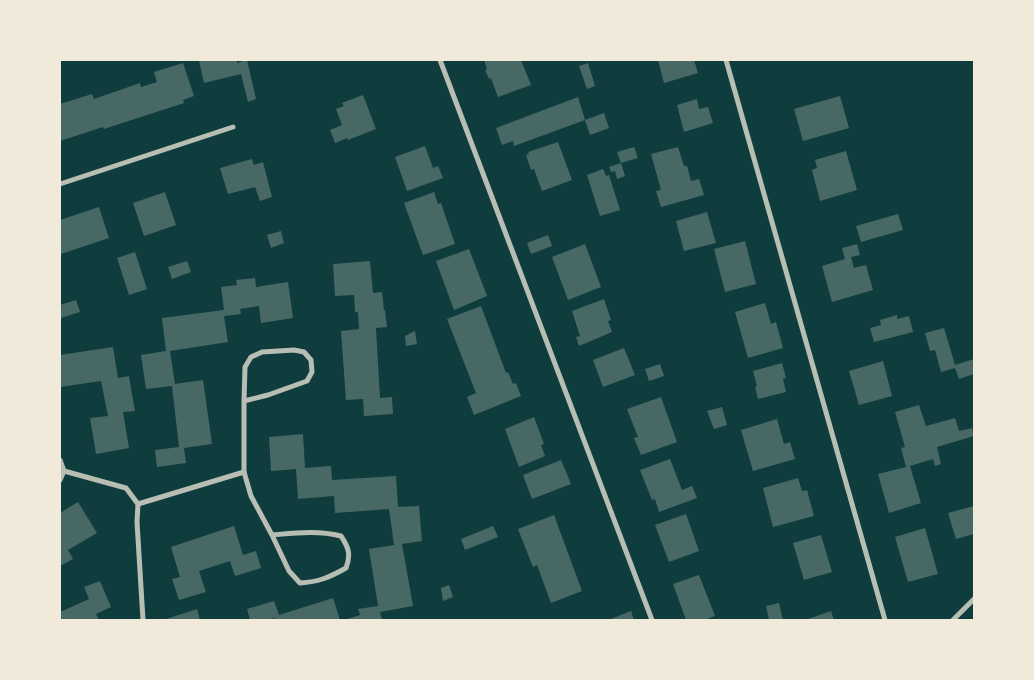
<svg xmlns="http://www.w3.org/2000/svg" width="1034" height="680" font-family="Mulish,sans-serif">
<style>
.building{fill:#486865}
.lines{fill:none;stroke-linecap:round;stroke-linejoin:round}
.minor{stroke:#b8beb3;stroke-width:5}
</style>
<rect width="100%" height="100%" fill="#0f3d3e"/>
<g class="building">
<polygon points="199,60 237,60 237,63 247,60 256,99 248,102 241,74 204,83"/>
<polygon points="484,60 521,60 531,85 498,97 491,78 489,79 485,70 487,69"/>
<polygon points="658,60 694,60 698,73 664,83"/>
<polygon points="183,63 194,96 183,100 184,103 104,129 103,127 60,141 60,104 92,94 94,99 140,83 141,87 157,82 154,72"/>
<polygon points="588,63 595,86 587,89 579,66"/>
<polygon points="363,95 376,129 348,140 347,138 335,143 330,130 342,125 336,109 344,106 342,103"/>
<polygon points="840,96 849,128 803,141 794,109"/>
<polygon points="578,97 585,120 514,146 513,141 502,145 496,128"/>
<polygon points="697,99 699,109 708,107 713,123 684,132 677,105"/>
<polygon points="604,113 609,128 590,135 585,120"/>
<polygon points="558,142 572,180 542,191 534,169 531,170 526,155 529,154 528,152"/>
<polygon points="425,146 433,168 438,166 443,178 407,191 395,157"/>
<polygon points="634,147 638,158 621,163 617,152"/>
<polygon points="678,147 684,166 687,166 691,181 699,179 704,195 661,207 656,191 661,190 651,154"/>
<polygon points="846,151 857,190 820,201 812,170 817,168 815,160"/>
<polygon points="252,159 254,165 263,162 272,197 260,201 255,187 228,194 220,168"/>
<polygon points="621,163 625,176 617,179 615,171 611,172 609,167"/>
<polygon points="603,169 606,176 609,175 620,210 600,216 587,175"/>
<polygon points="165,192 176,225 144,236 133,203"/>
<polygon points="434,192 438,204 441,203 455,244 423,255 404,203"/>
<polygon points="99,207 109,238 61,254 60,220"/>
<polygon points="707,212 716,243 684,251 676,221"/>
<polygon points="898,214 903,230 861,242 856,226"/>
<polygon points="281,231 284,243 271,248 267,235"/>
<polygon points="548,235 552,246 531,254 527,243"/>
<polygon points="745,241 756,284 725,292 714,249"/>
<polygon points="585,244 601,287 568,300 552,257"/>
<polygon points="857,244 860,255 851,257 854,268 866,265 873,290 832,302 822,266 845,259 842,248"/>
<polygon points="469,249 487,296 454,310 436,261"/>
<polygon points="135,252 147,289 129,295 117,258"/>
<polygon points="187,261 191,272 172,279 168,267"/>
<polygon points="370,261 373,293 382,292 384,310 385,310 387,327 376,328 380,398 392,397 393,414 364,416 363,399 346,400 341,331 359,329 358,312 355,312 354,295 335,296 333,264"/>
<polygon points="255,278 256,287 288,282 293,318 261,323 259,306 240,309 241,314 224,316 228,342 170,351 175,384 203,380 212,444 184,448 186,463 157,467 155,450 179,447 172,386 146,389 141,355 166,351 162,318 224,310 221,287 237,285 236,280"/>
<polygon points="604,299 611,320 608,321 612,332 579,346 576,337 580,336 572,311"/>
<polygon points="76,300 80,312 61,318 60,305"/>
<polygon points="765,303 771,324 776,322 783,348 748,358 735,312"/>
<polygon points="481,306 506,373 508,372 513,384 516,383 521,396 474,415 467,397 476,393 447,319"/>
<polygon points="897,315 897,319 909,316 913,332 874,342 870,328 881,325 880,320"/>
<polygon points="944,328 955,365 974,359 974,374 959,379 955,368 941,372 935,350 930,351 925,333"/>
<polygon points="415,331 417,344 406,346 405,336"/>
<polygon points="113,347 118,378 129,376 132,394 135,411 123,412 129,448 96,454 90,418 108,416 101,381 60,387 60,355"/>
<polygon points="624,348 635,375 603,387 593,360"/>
<polygon points="883,361 892,396 859,405 849,371"/>
<polygon points="782,363 786,378 783,379 786,392 758,399 755,387 757,386 753,371"/>
<polygon points="660,364 664,376 649,381 645,369"/>
<polygon points="661,397 677,442 641,455 634,438 638,437 627,409"/>
<polygon points="919,405 926,426 955,418 959,431 972,428 974,436 937,447 941,464 935,466 933,459 910,466 921,503 889,513 878,474 906,467 901,448 905,447 895,412"/>
<polygon points="722,407 727,425 714,429 707,411"/>
<polygon points="534,417 544,444 541,445 545,456 519,467 505,429"/>
<polygon points="777,419 784,444 790,442 795,459 753,471 741,430"/>
<polygon points="303,434 305,468 331,466 332,480 396,476 398,507 419,506 422,541 402,544 413,606 380,612 382,620 344,620 360,615 358,609 378,606 369,549 394,545 389,509 335,513 334,496 298,499 296,469 271,471 269,437"/>
<polygon points="670,459 682,490 692,486 697,498 659,512 655,499 652,500 640,470"/>
<polygon points="561,460 571,484 532,499 523,475"/>
<polygon points="798,478 802,491 807,490 814,516 773,527 763,488"/>
<polygon points="78,502 97,533 68,550 73,559 60,566 60,513"/>
<polygon points="974,506 974,534 956,539 948,513"/>
<polygon points="686,514 699,551 669,562 655,525"/>
<polygon points="554,515 582,591 551,603 537,565 533,567 518,529"/>
<polygon points="234,526 243,555 256,551 261,568 235,576 230,561 199,571 206,592 179,600 172,579 180,577 171,547"/>
<polygon points="493,526 498,537 465,550 461,539"/>
<polygon points="925,528 938,574 908,582 895,537"/>
<polygon points="821,535 832,572 804,580 793,543"/>
<polygon points="699,575 715,616 704,620 686,620 673,584"/>
<polygon points="100,581 111,607 96,614 99,620 60,620 60,612 89,599 84,587"/>
<polygon points="449,585 453,597 443,601 441,588"/>
<polygon points="333,598 340,620 276,620 275,618 267,620 250,620 247,609 274,601 279,615"/>
<polygon points="779,603 783,620 769,620 766,606"/>
<polygon points="197,609 200,620 163,620"/>
<polygon points="631,611 634,620 608,620"/>
<polygon points="831,611 834,620 805,620"/>
</g>
<g class="lines">
<g class="minor">
<polyline points="440,60 652,620"/>
<polyline points="726,60 885,620"/>
<polyline points="60,184 233,127"/>
<polyline points="60,460 64,471 60,480"/>
<polyline points="64,471 126,488 138,504 137,522 143,620"/>
<polyline points="244,472 244,401 268,395 307,381 312,372 311,360 304,352 294,350 262,352 251,357 245,367 244,401"/>
<path d="M138,504L244,472L251,496L272,535L289,571L300,583C319,582 330,577 346,568C351,555 349,548 341,536C318,530 295,533 272,535"/>
<polyline points="953,620 974,599"/>
</g>
</g>
<rect width="1034" height="680" fill="none" stroke="#f1e9da" stroke-width="122"/>
</svg>
